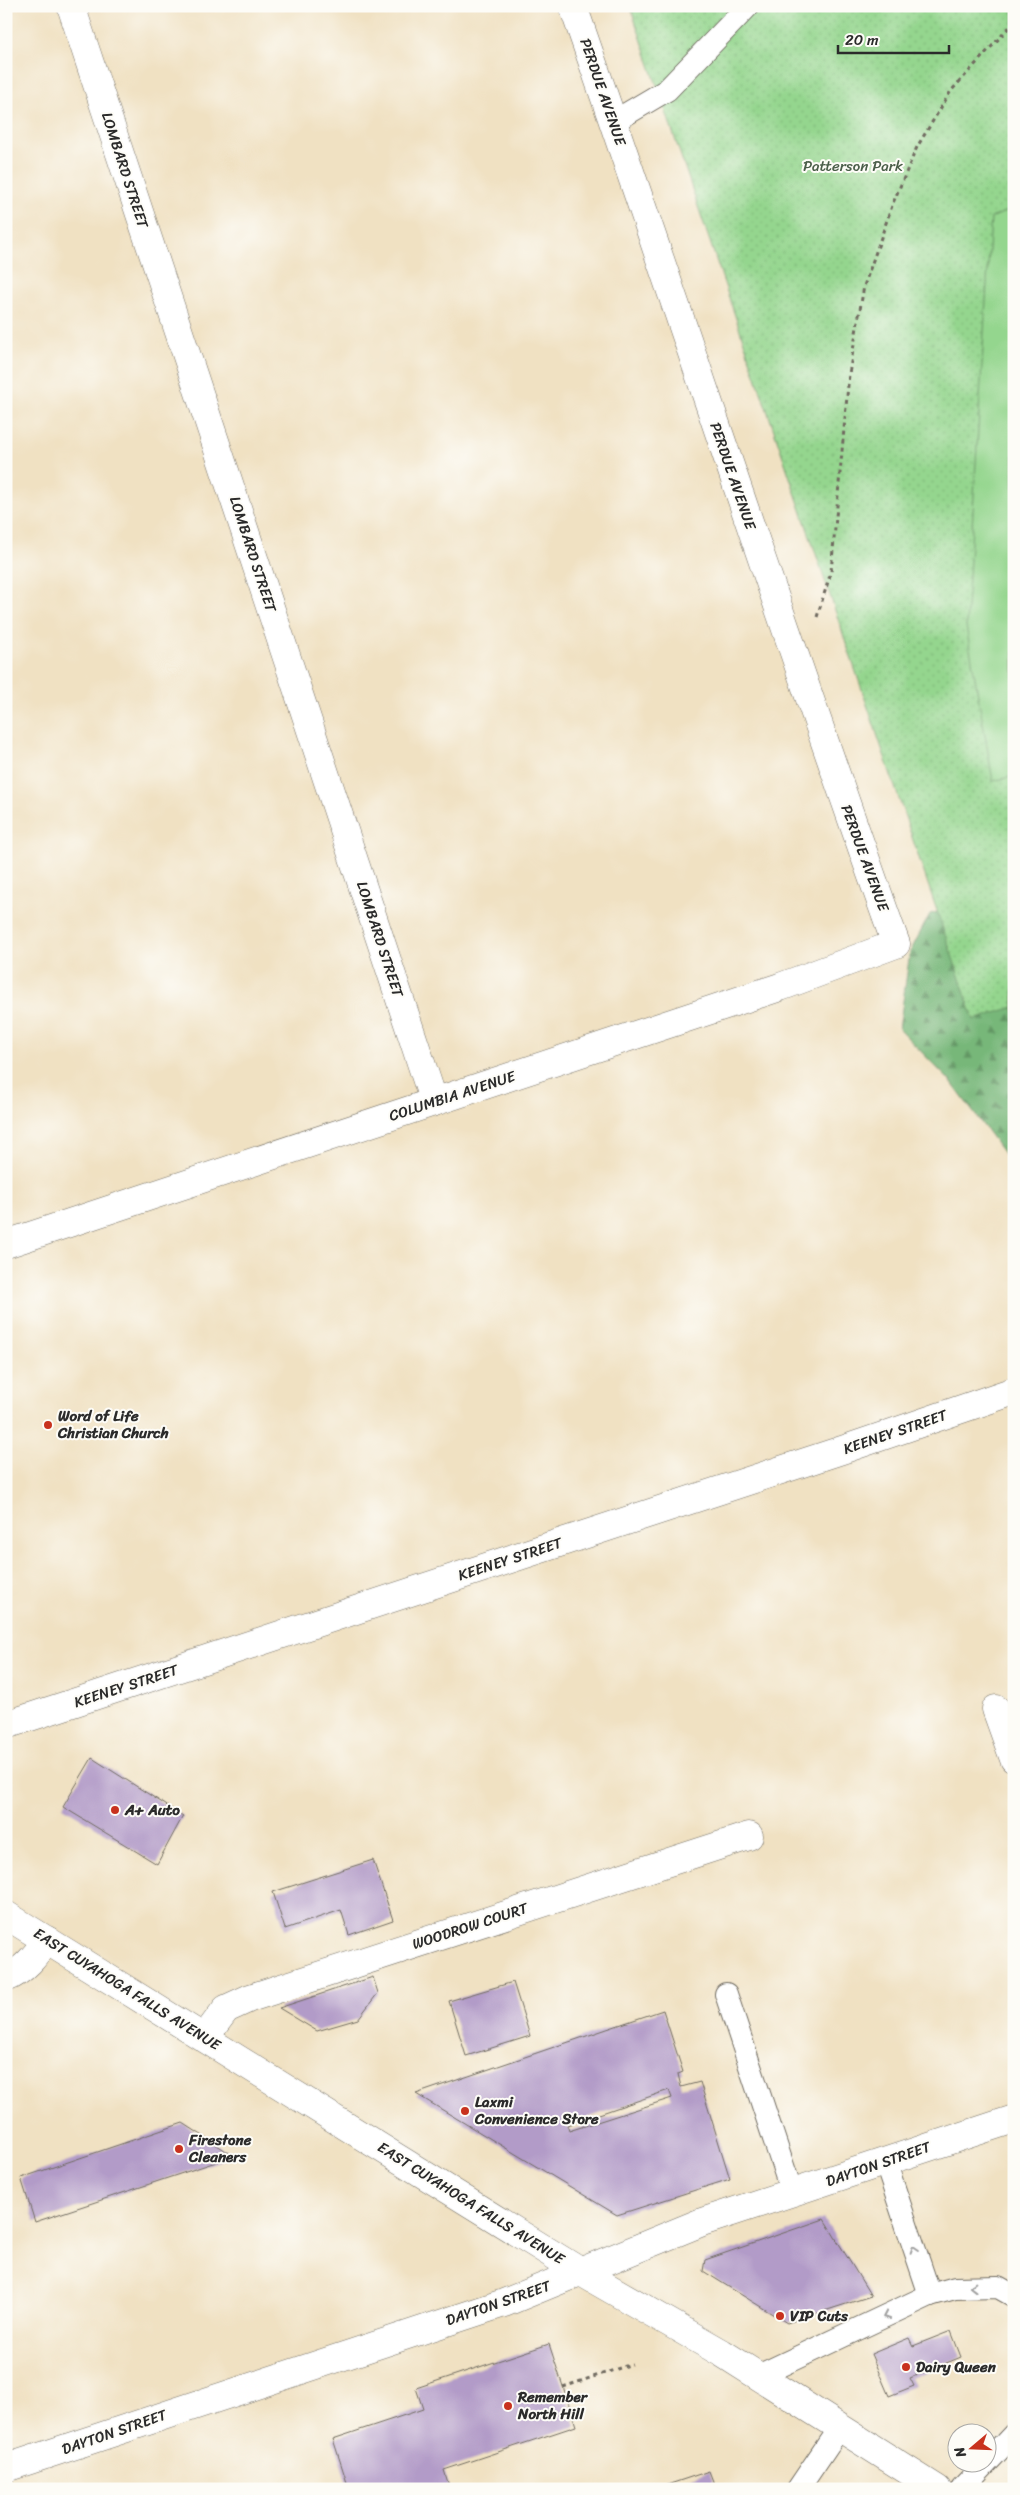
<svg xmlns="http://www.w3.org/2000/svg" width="1020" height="2495" font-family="Sriracha,sans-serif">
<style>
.forest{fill:url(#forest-firs);stroke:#517152}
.park{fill:url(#park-dots);stroke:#60805c}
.pitch{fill:#94d68e;stroke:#60805c}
.building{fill:#b29bc8;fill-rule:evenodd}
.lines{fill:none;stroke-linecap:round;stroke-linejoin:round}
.service-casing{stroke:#706b60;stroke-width:24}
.minor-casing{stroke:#706b60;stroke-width:29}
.tertiary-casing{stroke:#706b60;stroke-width:29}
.path{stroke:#706b60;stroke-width:3;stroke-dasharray:4 4;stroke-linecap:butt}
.service{stroke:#fff;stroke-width:22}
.minor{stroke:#fff;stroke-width:28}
.tertiary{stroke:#fff;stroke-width:28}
.oneway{stroke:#a0a0a0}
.poi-dot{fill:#c8321e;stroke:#fdfcf7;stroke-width:2}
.labels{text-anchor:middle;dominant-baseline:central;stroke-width:4;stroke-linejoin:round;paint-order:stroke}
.street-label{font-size:15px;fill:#2b2b2b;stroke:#fdfcf7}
.park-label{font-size:15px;fill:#4a5e49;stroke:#fdfcf7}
.poi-label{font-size:15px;font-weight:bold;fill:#2b2b2b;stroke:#fdfcf7;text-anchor:start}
</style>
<defs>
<pattern id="forest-firs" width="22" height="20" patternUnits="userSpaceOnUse" patternTransform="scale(1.25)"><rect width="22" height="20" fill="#77b779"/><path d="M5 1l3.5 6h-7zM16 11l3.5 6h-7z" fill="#629563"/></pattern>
<pattern id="park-dots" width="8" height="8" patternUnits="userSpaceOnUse" patternTransform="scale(1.25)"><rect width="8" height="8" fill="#94d68e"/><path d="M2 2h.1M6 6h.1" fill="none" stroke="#80b87b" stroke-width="1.8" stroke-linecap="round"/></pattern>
</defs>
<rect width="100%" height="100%" fill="#fdfcf7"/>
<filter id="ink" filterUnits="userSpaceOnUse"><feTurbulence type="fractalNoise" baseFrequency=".02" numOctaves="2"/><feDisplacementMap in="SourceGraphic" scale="10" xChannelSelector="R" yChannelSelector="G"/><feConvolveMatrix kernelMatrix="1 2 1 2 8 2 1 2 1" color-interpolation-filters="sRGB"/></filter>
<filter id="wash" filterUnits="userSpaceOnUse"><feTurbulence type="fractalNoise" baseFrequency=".0096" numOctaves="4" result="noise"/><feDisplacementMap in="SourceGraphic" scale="20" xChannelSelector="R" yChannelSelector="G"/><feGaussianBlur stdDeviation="1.12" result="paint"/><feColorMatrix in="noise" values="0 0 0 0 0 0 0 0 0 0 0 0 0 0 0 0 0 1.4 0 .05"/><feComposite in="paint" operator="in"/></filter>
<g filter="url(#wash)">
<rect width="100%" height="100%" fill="#f0e1c2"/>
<polygon class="forest" points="1014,882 1014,1167 951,1082 899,1029 910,952 930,914 990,898"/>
<polygon class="park" points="630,6 1014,6 1014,1007 974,1020"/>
<polygon class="pitch" points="1014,208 1014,776 993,781 966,626 991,218"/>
<g id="blocks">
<g class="building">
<polygon points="92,1758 183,1816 157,1864 63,1807"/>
<polygon points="373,1860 393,1920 349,1935 341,1910 285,1929 273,1892"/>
<polygon points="373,1977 378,1993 358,2019 317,2031 279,2008"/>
<polygon points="513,1982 530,2036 466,2056 449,2001"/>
<path d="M663,2010L683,2072L678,2074L681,2087L700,2082L730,2179L617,2215L416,2094ZM669,2090L672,2098L569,2131L567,2125Z"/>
<polygon points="183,2123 234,2156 35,2222 21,2178"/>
<polygon points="824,2219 871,2296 787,2323 703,2271 705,2260"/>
<polygon points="951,2331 961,2357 910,2378 914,2386 889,2396 871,2354 909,2338 913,2346"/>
<polygon points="549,2344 576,2426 444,2470 450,2489 349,2489 333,2439 423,2409 416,2388"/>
<polygon points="709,2471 716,2489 658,2489 658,2488"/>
</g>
</g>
</g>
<g filter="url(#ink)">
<use href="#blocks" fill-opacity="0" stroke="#706b60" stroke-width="1"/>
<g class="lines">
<g class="service-casing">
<g id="service">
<polyline points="613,122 667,90 748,6"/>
<polyline points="726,1994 792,2193"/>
<polyline points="885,2161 930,2295"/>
<polyline points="758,2376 930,2295 955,2288 998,2287 1014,2296"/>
<polyline points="798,2489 840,2427"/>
<polyline points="962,2489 1014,2434"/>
</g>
</g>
<g class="minor-casing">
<g id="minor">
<polyline points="71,6 434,1102"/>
<path d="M6,1244L780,987L896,944C784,633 682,318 573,6"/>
<polyline points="996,1709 1014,1759"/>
<polyline points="6,1725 842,1450 1014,1391"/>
<path d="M6,1978C24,1971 36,1955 47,1940"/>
<polyline points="205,2037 226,2009 250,1998 749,1836"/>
<polyline points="6,2468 504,2303 702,2222 1014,2119"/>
</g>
</g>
<g class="tertiary-casing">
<polyline id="tertiary" points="6,1915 581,2272 722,2353 937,2489"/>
</g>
<g class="path">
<polyline points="817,617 831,572 849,374 864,286 893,203 917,147 951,91 1014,22"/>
<polyline points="563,2387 632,2364"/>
</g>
<use href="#service" class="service"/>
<use href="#minor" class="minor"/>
<use href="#tertiary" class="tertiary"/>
</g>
<defs><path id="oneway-chevron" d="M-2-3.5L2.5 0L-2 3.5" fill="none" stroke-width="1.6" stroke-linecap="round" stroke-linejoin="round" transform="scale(1.25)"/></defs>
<g class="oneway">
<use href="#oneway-chevron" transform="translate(914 2249) rotate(-108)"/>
<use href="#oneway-chevron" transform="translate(973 2287) rotate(179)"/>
<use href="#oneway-chevron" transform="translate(886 2316) rotate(155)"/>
</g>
</g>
<g class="poi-dot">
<circle cx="48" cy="1425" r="5"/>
<circle cx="115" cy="1810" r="5"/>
<circle cx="465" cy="2111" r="5"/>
<circle cx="179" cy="2149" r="5"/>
<circle cx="780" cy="2316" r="5"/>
<circle cx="906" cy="2367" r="5"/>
<circle cx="508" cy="2406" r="5"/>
</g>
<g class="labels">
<g class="street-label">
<text transform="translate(603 92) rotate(71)">PERDUE AVENUE</text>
<text transform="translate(125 170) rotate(72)">LOMBARD STREET</text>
<text transform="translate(733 476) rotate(71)">PERDUE AVENUE</text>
<text transform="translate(253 554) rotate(72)">LOMBARD STREET</text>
<text transform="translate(865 858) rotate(70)">PERDUE AVENUE</text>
<text transform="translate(380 939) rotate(72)">LOMBARD STREET</text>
<text transform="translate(452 1096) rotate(-18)">COLUMBIA AVENUE</text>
<text transform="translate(895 1432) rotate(-19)">KEENEY STREET</text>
<text transform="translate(510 1559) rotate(-18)">KEENEY STREET</text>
<text transform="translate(126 1686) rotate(-18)">KEENEY STREET</text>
<text transform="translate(470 1926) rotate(-18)">WOODROW COURT</text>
<text transform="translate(127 1989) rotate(32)">EAST CUYAHOGA FALLS AVENUE</text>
<text transform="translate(878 2164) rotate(-19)">DAYTON STREET</text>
<text transform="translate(471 2203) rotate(32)">EAST CUYAHOGA FALLS AVENUE</text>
<text transform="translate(498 2303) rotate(-19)">DAYTON STREET</text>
<text transform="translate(114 2432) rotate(-19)">DAYTON STREET</text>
</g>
<g class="park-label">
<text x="853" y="166">Patterson Park</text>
</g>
<g class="poi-label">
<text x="58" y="1416">Word of Life<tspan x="58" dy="17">Christian Church</tspan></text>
<text x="125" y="1810">A+ Auto</text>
<text x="475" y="2102">Laxmi<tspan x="475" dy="17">Convenience Store</tspan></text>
<text x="189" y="2140">Firestone<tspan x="189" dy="17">Cleaners</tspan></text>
<text x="790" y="2316">VIP Cuts</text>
<text x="916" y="2367">Dairy Queen</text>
<text x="518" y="2397">Remember<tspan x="518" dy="17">North Hill</tspan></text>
</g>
</g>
<rect width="1020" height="2495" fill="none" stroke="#fdfcf7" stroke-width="25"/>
<g transform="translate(972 2448) rotate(251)"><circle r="24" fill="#fdfcf7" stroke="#a9a8a5"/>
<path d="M0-4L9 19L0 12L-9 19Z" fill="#c8321e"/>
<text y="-8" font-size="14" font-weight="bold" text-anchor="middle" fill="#2b2b2b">N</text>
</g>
<path d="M838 45v8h111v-8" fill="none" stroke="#2b2b2b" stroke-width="2.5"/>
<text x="845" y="45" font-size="15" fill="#2b2b2b" stroke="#fdfcf7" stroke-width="4" paint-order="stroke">20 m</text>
</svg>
